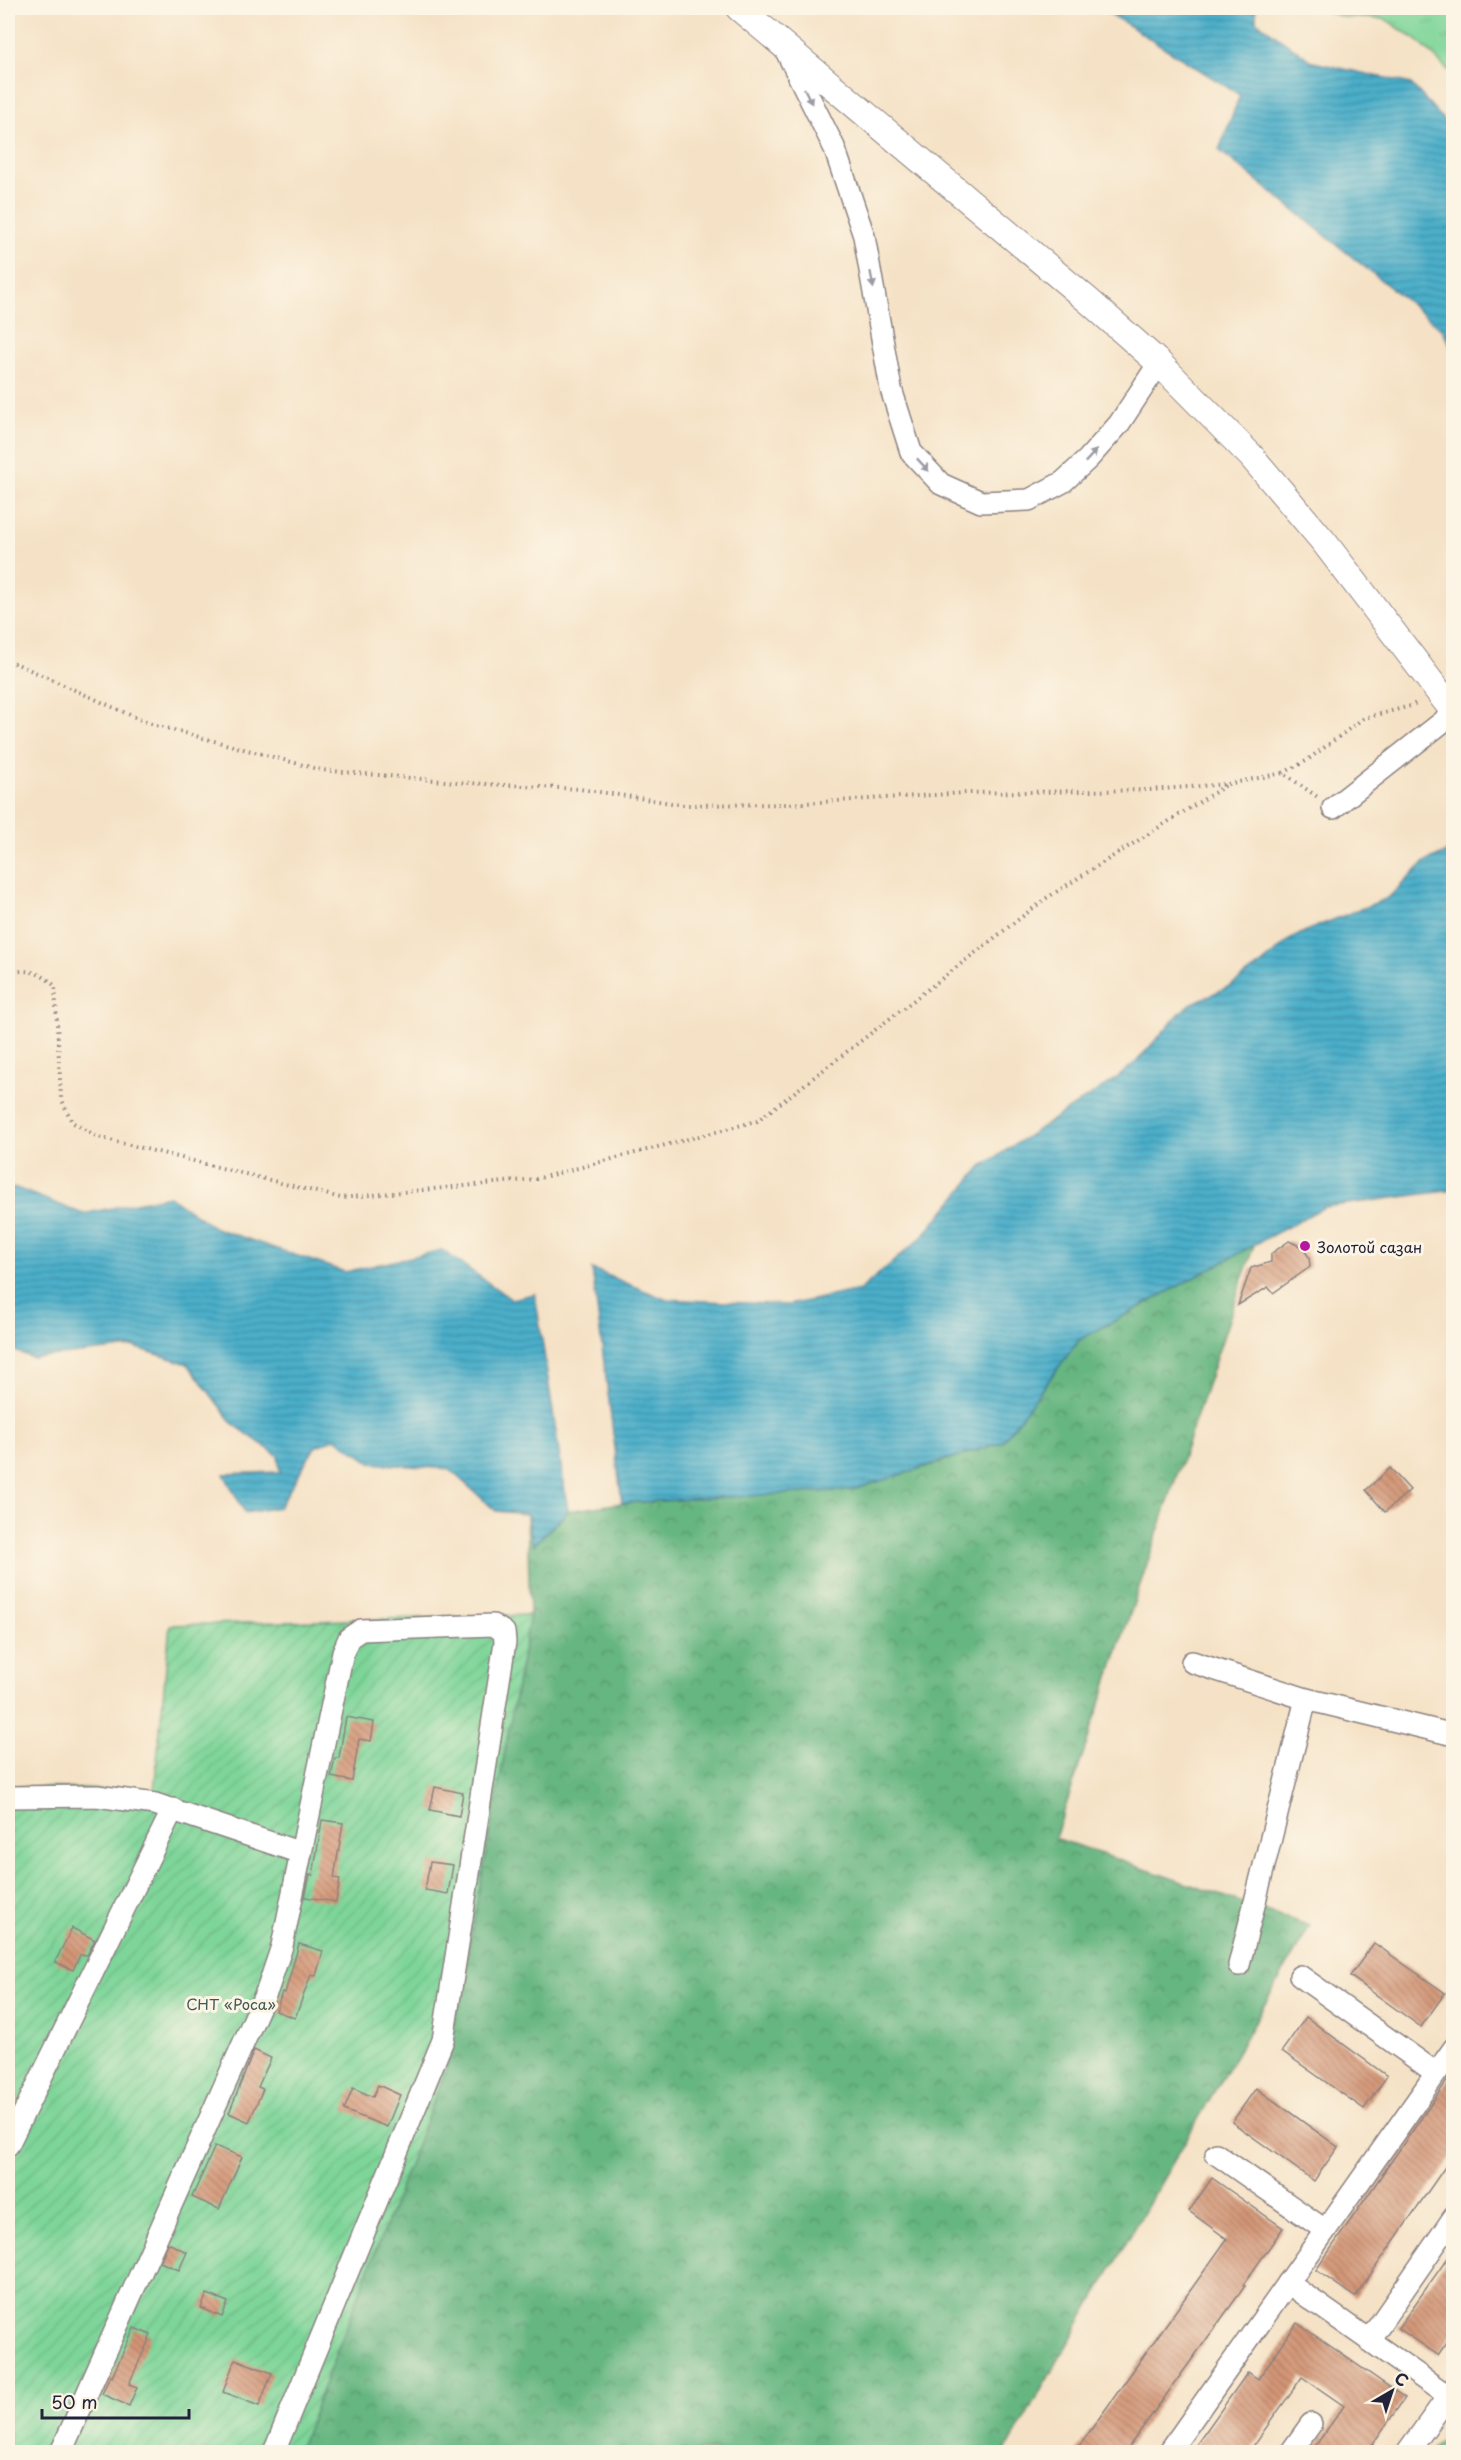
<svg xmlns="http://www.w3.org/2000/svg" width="1461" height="2460" font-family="'Playpen Sans',sans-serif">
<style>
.grass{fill:url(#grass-tufts);stroke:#507c6a;stroke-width:1.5}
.forest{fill:url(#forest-crowns);stroke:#446c5e;stroke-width:1.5}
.garden{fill:url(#garden-furrows);stroke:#507c6a;stroke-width:1.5}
.water{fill:url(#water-rules);stroke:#366882;stroke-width:1.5}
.building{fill:url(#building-back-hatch)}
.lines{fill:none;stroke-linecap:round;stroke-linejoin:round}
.minor-casing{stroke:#8c8280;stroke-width:24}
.major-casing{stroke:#8c8280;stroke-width:28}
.path{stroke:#8c8280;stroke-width:4;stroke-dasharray:1.5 4.5;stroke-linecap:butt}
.minor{stroke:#fff;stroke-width:21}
.major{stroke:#fff;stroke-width:26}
.oneway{fill:#9c9ca7}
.poi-dot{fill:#b5179e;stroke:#fcf5e5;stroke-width:2}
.labels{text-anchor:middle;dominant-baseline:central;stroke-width:6;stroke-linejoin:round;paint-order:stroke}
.poi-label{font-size:15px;fill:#22223b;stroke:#fcf5e5;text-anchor:start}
.park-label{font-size:15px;fill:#3e5857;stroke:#fcf5e5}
</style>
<defs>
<pattern id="grass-tufts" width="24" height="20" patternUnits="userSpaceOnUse" patternTransform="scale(1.5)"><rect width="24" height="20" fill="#7ed599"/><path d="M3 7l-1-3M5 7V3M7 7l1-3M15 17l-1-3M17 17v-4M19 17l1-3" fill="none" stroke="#6db785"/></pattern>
<pattern id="forest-crowns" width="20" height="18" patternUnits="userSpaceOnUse" patternTransform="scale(1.5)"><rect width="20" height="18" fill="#66b681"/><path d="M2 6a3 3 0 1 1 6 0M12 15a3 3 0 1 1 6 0" fill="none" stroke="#54946b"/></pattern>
<pattern id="garden-furrows" width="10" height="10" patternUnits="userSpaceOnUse" patternTransform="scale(1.5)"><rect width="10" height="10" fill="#7ed599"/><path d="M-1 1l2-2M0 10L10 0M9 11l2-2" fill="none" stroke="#6db785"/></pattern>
<pattern id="water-rules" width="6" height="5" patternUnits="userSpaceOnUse" patternTransform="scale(1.5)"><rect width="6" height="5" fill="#4bafca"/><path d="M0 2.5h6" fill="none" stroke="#3e8ea5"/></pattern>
<pattern id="building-back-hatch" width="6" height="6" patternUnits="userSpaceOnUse" patternTransform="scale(1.5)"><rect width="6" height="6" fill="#d39576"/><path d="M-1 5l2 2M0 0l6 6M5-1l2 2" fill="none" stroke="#ab7962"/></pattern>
</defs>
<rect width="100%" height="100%" fill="#fcf5e5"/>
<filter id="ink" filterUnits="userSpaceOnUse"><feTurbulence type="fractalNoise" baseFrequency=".0167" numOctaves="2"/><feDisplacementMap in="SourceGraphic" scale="12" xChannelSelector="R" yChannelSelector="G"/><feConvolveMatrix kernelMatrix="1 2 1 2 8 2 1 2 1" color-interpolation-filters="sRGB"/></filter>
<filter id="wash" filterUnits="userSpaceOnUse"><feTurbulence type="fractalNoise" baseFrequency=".008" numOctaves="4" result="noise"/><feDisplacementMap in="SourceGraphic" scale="24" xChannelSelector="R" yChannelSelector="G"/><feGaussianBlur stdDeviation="1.35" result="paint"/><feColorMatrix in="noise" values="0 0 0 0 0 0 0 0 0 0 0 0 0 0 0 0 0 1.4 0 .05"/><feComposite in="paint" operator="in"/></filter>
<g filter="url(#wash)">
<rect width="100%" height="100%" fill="#f5e2c6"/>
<g class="grass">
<polygon points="1317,8 1453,8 1453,75 1418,41 1385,19 1343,17"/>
<polygon points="1453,2429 1453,2452 1436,2452 1433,2449"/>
</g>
<polygon class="forest" points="1254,1245 1055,1838 1310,1926 1005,2452 298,2452 446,2069 530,1615 527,1513 534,1545 568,1511 622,1503 852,1490 1002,1442 1079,1340"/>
<polygon class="garden" points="530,1615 446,2069 298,2452 8,2452 8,1786 154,1792 170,1625"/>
<g class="water">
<polygon points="1101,8 1256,8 1256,21 1313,62 1411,84 1453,130 1453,350 1442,329 1219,150 1240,95"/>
<polygon points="1453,850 1453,1190 1324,1207 1079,1340 1002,1442 852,1490 622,1503 592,1269 665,1299 788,1305 860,1290 922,1237 982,1166 1117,1078 1138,1060 1179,1014 1191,1004 1230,986 1263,963 1289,940 1308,930 1388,898 1425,862"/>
<polygon points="16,1188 83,1214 169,1196 215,1228 345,1272 442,1250 511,1299 535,1294 568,1511 533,1545 527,1514 496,1511 449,1469 372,1463 335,1438 315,1447 279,1507 245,1513 224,1474 280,1472 278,1456 232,1423 188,1364 134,1347 32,1358 8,1348 8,1189"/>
</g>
<g id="blocks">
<g class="building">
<polygon points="1289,1241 1302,1247 1309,1257 1310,1267 1273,1293 1268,1287 1238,1305 1251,1268 1271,1262 1271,1254"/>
<polygon points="1390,1468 1410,1490 1385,1512 1366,1490"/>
<polygon points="346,1717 374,1722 371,1741 359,1739 352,1781 331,1777 335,1758 339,1758"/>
<polygon points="435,1787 463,1793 459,1816 430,1810"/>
<polygon points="322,1820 343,1823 334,1878 340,1879 336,1902 305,1897 310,1874 313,1875"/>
<polygon points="430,1862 453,1865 448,1894 425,1890"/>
<polygon points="72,1928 95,1940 87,1955 80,1955 73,1970 55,1962"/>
<polygon points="1374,1943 1445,1993 1421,2027 1350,1976"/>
<polygon points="299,1944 323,1951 316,1976 311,1975 295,2018 276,2011 282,1992 285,1993"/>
<polygon points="1306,2017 1387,2076 1364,2109 1282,2051"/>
<polygon points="254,2050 271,2058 258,2087 263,2089 249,2122 229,2113"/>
<polygon points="1454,2071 1454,2154 1355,2297 1316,2270"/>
<polygon points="378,2085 400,2095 387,2127 344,2110 353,2088 373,2097"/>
<polygon points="1256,2088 1338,2147 1314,2181 1232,2122"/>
<polygon points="215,2146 242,2157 219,2209 192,2197"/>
<polygon points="1212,2178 1283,2228 1243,2285 1245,2286 1125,2452 1075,2452 1227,2239 1189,2211"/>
<polygon points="168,2243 187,2252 179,2270 160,2262"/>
<polygon points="1454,2249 1454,2332 1438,2355 1398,2328"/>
<polygon points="207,2294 228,2302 222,2317 201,2308"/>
<polygon points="1297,2323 1405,2398 1367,2452 1311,2452 1344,2406 1302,2377 1249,2452 1191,2452 1248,2372 1258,2379"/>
<polygon points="134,2328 151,2335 129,2384 137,2387 129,2406 102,2394 110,2376 112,2377"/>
<polygon points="235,2359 272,2373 259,2406 223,2392"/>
</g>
</g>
</g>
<g filter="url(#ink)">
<use href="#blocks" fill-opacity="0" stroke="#8c8280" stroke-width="1.5"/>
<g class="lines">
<g class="minor-casing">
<g id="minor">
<polyline points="784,47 834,147 864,236 891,389 911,452 941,484 981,502 1029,500 1063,482 1088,459 1119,424 1159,363"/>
<polyline points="1333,808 1454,713"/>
<polyline points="1192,1662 1306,1699 1454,1735"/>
<polyline points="8,1797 97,1796 155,1804 301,1853 343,1652 349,1638 361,1630 493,1625 504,1632 505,1642 443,2040 274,2452"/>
<polyline points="1239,1965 1306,1699"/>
<polyline points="1300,1976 1436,2073"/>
<polyline points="8,2145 173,1809"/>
<polyline points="1216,2154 1325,2230"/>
<polyline points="1288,2283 1448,2396"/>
<polyline points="1369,2340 1454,2217"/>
<polyline points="61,2452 268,1988 282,1946 301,1853"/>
<polyline points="1169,2452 1454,2048"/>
<polyline points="1291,2452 1311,2424"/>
<polyline points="1408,2452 1454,2388"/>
</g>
</g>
<g class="major-casing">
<polyline id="major" points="739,8 1090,302 1159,363 1251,456 1324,542 1454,712"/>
</g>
<g class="path">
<polyline points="8,660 148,723 321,770 467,783 580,789 684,805 788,804 966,793 1149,790 1228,784 1283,773 1319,798"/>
<polyline points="1283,773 1306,761 1364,718 1411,706 1419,701"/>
<path d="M8,974C26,967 42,973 55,986L61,1098L72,1122L98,1137L341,1198L536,1179L757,1121L1045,899L1228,784"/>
</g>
<use href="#minor" class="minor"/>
<use href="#major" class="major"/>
</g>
<defs><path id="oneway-solid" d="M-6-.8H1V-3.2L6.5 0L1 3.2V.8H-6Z" transform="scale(1.5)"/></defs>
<g class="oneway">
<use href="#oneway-solid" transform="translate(808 96) rotate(64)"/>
<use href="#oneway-solid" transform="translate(872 280) rotate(80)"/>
<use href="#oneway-solid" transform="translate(1091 456) rotate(-47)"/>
<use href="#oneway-solid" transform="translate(923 465) rotate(47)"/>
</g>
</g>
<circle class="poi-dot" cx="1305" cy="1246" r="6"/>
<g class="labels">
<g class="poi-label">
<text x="1317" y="1246">Золотой сазан</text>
</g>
<g class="park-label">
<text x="231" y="2003">СНТ «Роса»</text>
</g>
</g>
<rect width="1461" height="2460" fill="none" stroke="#fcf5e5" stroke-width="30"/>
<g transform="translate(1392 2391) rotate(39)" stroke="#fcf5e5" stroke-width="4.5" paint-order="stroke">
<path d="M0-4.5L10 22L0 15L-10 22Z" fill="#22223b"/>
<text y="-9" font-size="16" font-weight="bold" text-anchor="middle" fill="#22223b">С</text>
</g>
<path d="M42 2409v9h147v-9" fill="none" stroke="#22223b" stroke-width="3"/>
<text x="51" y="2409" font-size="18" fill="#22223b" stroke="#fcf5e5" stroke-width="4.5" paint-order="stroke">50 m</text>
</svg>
